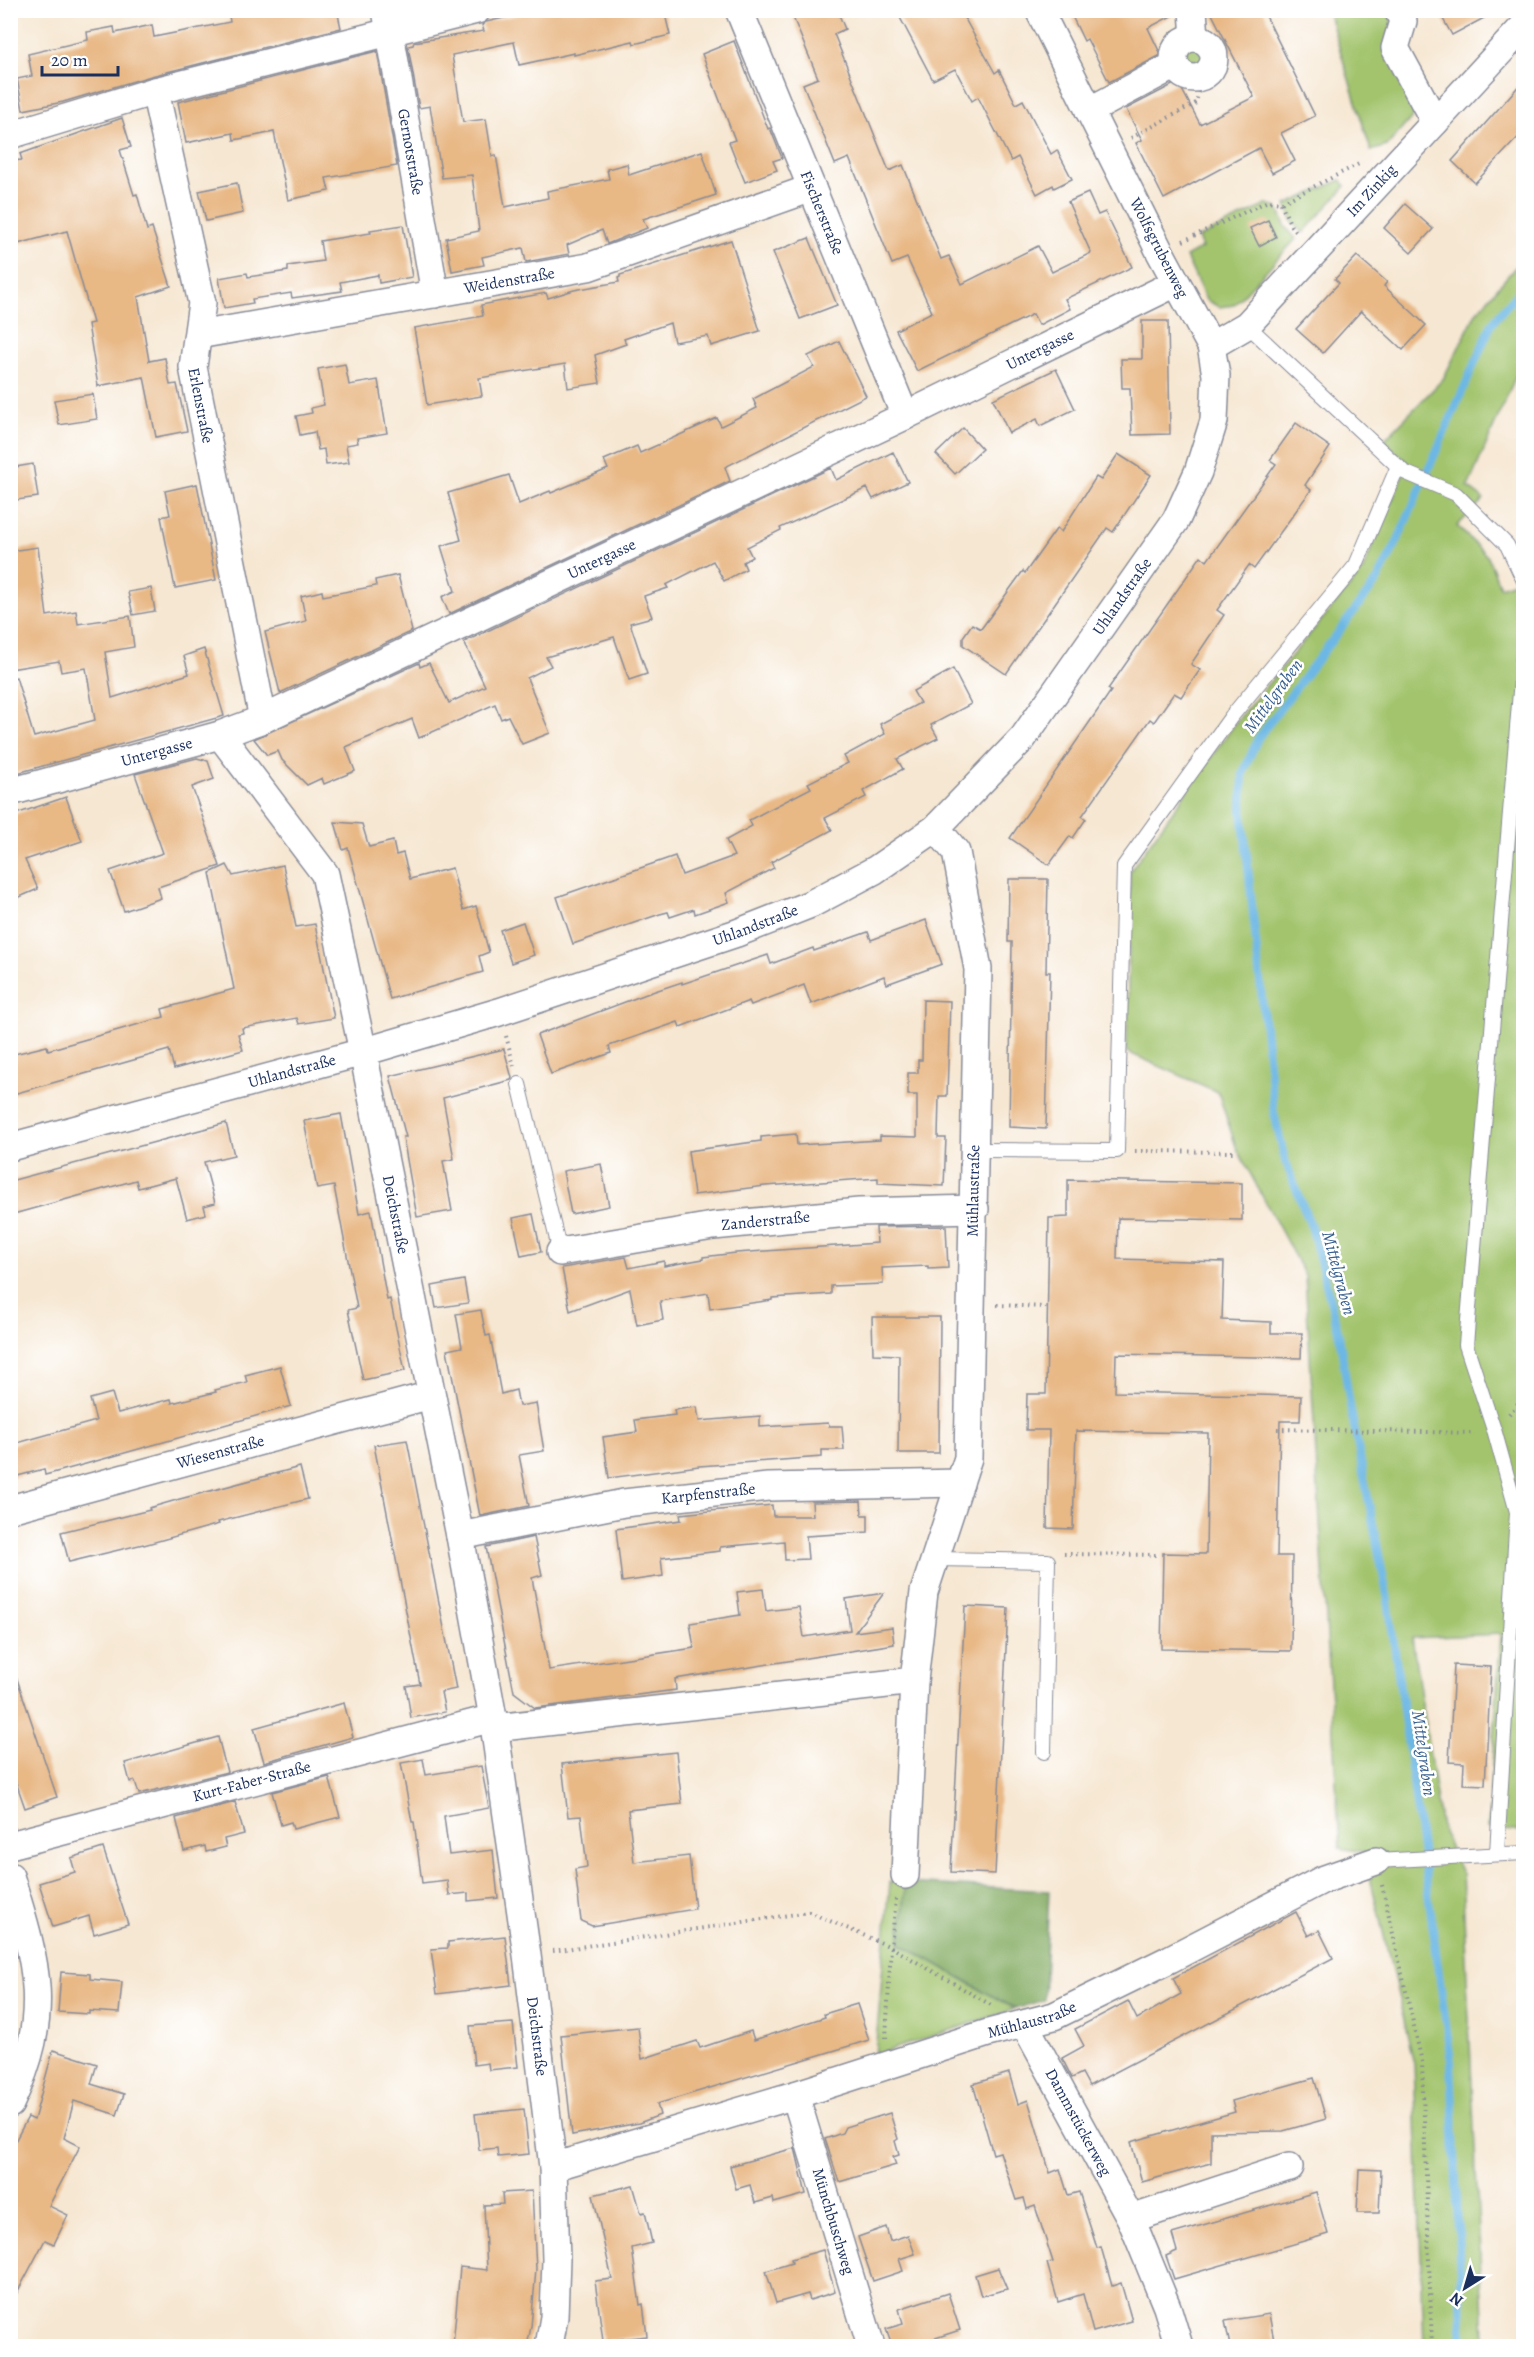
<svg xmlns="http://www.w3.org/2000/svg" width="1534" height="2357" font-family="Alegreya,serif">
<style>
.green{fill:#a3c46d;stroke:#5f7a66;stroke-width:1.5}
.forest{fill:#82aa60;stroke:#4e6c5f;stroke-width:1.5}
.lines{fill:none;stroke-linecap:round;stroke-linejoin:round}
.stream{stroke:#6cb7e5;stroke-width:8}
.building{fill:#e8b885}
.lane-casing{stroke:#888b98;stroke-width:16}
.street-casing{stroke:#888b98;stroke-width:30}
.path{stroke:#888b98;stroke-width:4;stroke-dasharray:1.5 4.5;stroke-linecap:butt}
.lane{stroke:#fff;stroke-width:14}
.street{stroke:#fff;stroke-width:27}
.labels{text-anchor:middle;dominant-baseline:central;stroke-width:5;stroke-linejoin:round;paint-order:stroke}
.street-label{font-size:16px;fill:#1b2f5e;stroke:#fff}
.water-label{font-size:18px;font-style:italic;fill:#375f8d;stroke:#fff}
</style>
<rect width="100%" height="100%" fill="#fff"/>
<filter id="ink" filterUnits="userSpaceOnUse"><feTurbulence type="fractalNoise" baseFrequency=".0167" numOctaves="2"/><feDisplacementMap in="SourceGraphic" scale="12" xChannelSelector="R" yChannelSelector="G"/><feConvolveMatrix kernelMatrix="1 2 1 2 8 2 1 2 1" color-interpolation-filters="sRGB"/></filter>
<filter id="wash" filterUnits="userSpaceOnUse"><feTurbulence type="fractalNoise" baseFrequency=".008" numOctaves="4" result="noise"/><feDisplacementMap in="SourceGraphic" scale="24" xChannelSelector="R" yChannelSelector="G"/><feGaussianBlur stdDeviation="1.35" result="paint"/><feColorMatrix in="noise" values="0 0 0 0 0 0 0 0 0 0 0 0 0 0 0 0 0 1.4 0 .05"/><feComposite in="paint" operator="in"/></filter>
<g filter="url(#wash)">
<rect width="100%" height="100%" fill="#f6e7d2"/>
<g class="green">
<polygon points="1328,11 1391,11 1420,108 1387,146 1371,151"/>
<circle cx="1194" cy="59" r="19"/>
<polygon points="1341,180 1346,186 1303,233 1293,223 1286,205"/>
<polygon points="1268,204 1277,207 1286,227 1296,239 1234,305 1219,307 1206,300 1186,257 1202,248 1198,238"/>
<polygon points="1523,258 1523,359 1468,487 1484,499 1457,526 1488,557 1500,587 1523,579 1524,581 1523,1832 1488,1828 1501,1634 1412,1638 1441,1828 1462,1873 1484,2339 1484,2346 1424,2346 1414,2063 1364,1852 1340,1848 1305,1276 1236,1147 1218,1092 1127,1052 1130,871 1237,721 1362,572 1408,463 1384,440 1443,379 1476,313"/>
<polygon points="890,1882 906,1883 900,1943 1015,2009 875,2055"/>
</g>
<polygon class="forest" points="906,1883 1049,1891 1044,2000 1015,2009 900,1943"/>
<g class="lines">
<polyline class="stream" points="1463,2346 1451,2061 1388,1600 1351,1411 1339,1335 1312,1229 1285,1160 1274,1113 1242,810 1243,773 1258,738 1377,581 1396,544 1492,323 1524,285"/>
</g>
<g id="blocks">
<g class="building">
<polygon points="228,10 337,10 341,28 151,76 63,102 23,110 17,79 32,76 28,54 88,40 87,32 114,27 115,33 152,25 154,37 230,22"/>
<polygon points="539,10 664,10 670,35 634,44 633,41 574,55 574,53 519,65 514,42 452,55 463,122 486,119 492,156 496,155 505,207 548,198 547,191 609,179 607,169 627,164 629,175 702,151 716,195 643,219 647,228 607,244 602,230 567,245 569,254 526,262 523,248 482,257 484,265 452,271 446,238 479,231 472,175 442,178 430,106 419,108 408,46 413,45 414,42 484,31 482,25 486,22"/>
<polygon points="790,10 837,10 845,29 834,34 889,171 903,165 941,259 949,256 962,284 1038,246 1052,272 1091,253 1068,202 1088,193 1098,215 1105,212 1132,267 1065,299 1070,309 1039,325 1033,314 917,371 896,330 932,312 907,258 892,264 849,158 835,164 803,84 818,78"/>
<polygon points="896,10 960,10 995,73 999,70 1016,104 1023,100 1051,154 1057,150 1072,179 1054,188 1053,185 1037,194 1018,157 1011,161 978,97 972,101 955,69 933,80"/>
<polygon points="1069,10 1177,10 1177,13 1148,28 1161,55 1109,82 1087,39 1084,41"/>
<polygon points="1210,10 1263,10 1315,116 1281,133 1295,161 1272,173 1259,148 1164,199 1136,143 1142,140 1126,109 1178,82 1200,124 1254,97"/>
<polygon points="1438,10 1499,10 1452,35"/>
<polygon points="734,41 768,129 770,128 782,158 773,161 777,170 745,182 729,142 735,140 702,54"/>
<polygon points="377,51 397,166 326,178 329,191 288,200 274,132 234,140 233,133 186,143 178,102"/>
<polygon points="1524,80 1524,131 1475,183 1452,161"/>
<polygon points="122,118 131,147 120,150 134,195 137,194 147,230 152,228 171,286 138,297 149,361 165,358 170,385 177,384 187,431 156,437 144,377 98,386 88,324 93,323 67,231 10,246 10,161 22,160 20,154"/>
<polygon points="237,183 243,213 206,221 199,191"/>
<polygon points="1405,204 1433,229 1411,253 1384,228"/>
<polygon points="1268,220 1276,237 1259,246 1250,228"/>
<polygon points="403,225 412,277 379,283 378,275 340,282 342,291 292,298 291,293 252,299 253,303 224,308 219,278 247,273 248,277 288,271 288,266 323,261 320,241 371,233 370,230"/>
<polygon points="809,238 837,305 800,319 773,252"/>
<polygon points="731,240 760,331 711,346 708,336 674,342 670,323 624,339 626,344 595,355 600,383 568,388 565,364 479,378 482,396 427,405 414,328 483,316 481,305 546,293 548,298 574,290 619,282 618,278 620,277 620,275"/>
<polygon points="1357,256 1387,282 1384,286 1426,325 1403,350 1361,311 1323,353 1296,329 1339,283 1335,279"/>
<polygon points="1142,321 1168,321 1170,434 1132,435 1130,388 1122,388 1121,359 1142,359"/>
<polygon points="839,341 866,396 725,467 730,481 449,614 442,597 455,591 441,546 461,540 448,493 509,475 519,504 550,491 551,493 608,469 604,460 637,446 640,453 717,418 721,426 757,408 753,399 814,367 808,356"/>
<polygon points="345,364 349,385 378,380 387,433 357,438 358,443 346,445 349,462 326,465 324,449 318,450 315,432 300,435 296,416 312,413 311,408 324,405 318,369"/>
<polygon points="1056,369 1075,409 1040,426 1037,419 1009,433 993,399"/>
<polygon points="93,394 97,419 59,425 54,400"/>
<polygon points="1296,423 1330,447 1305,485 1311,490 1254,569 1249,565 1217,610 1224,615 1191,664 1200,670 1181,697 1174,693 1154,722 1150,719 1082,816 1086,819 1073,838 1070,836 1049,865 1010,838 1111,691 1108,689 1201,556 1207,561 1276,464 1270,460"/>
<polygon points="963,428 982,449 955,474 936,454"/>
<polygon points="893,452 908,482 873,499 867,488 780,528 781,530 747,547 752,557 743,562 746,569 724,581 713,561 666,585 668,588 644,596 652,617 630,623 647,674 629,680 614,637 546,657 551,666 527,678 550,733 522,744 508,716 501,719 495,704 419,738 412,719 346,747 355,771 324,784 322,778 307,785 282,760 278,751 267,755 254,739 419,663 420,667 429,663 449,703 485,686 464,642 831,468 836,480"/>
<polygon points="1118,454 1151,475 1113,532 1107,528 1006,674 963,645 963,637 972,624 981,629 1023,571 1025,573 1057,528 1061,532 1096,477 1101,480"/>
<polygon points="33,464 38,497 10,501 10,468"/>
<polygon points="197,484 216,580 175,588 161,517 170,515 165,491"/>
<polygon points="38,547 47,616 76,611 78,624 130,616 134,647 105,652 112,698 189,674 184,656 204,649 224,716 10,775 10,678 16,677 34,737 95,720 86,668 61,672 59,661 10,669 10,551"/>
<polygon points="398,575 412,631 280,693 265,632 306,621 301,596 322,591 323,596 376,586 375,580"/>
<polygon points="151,588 155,611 133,615 128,592"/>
<polygon points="953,669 971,704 931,725 938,738 897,759 903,769 863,791 866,797 825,818 832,830 771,862 774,868 726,893 729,902 695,914 694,909 670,917 668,912 660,914 573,944 557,897 675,856 682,875 734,856 726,840 752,826 749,820 811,788 808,783 848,763 844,756 885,734 880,724 920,703 913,691"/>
<polygon points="197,758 208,761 214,779 192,787 220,866 158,887 161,898 124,911 110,871 163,853 135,774"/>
<polygon points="66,797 82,841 25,860 38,889 10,901 10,816"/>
<polygon points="335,822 362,824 369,847 393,841 396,855 403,853 410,879 452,868 463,910 476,906 489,952 479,956 483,972 390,999 348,848 343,850"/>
<polygon points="227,865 233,876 283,865 296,927 315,924 334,1018 299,1024 297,1018 242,1028 243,1033 238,1034 243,1050 174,1069 169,1050 10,1095 10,1055 47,1046 48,1050 164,1017 162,1009 234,989 210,873"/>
<polygon points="1009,879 1048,879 1046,972 1050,972 1046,1129 1009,1127 1012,942 1008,942"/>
<polygon points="926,920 942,964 887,984 884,976 811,1004 804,985 751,1005 749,1001 680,1027 678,1022 609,1046 611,1053 551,1074 537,1035 649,993 682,982 682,984 768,955 771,964 813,948 814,951 868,932 871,940"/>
<polygon points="523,922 534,955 511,963 500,930"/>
<polygon points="923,1000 950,1001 947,1096 939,1096 938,1138 946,1138 944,1186 878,1183 878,1178 765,1186 694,1195 688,1151 761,1141 761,1137 796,1134 797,1145 880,1140 880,1136 917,1137 917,1095 908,1095 908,1073 918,1073 918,1060 922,1060"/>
<polygon points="504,1049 512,1078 511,1080 443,1098 454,1159 443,1161 452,1211 417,1217 403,1137 406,1137 390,1076"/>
<polygon points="341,1114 359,1214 371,1211 387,1300 390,1299 405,1371 363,1380 348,1310 357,1308 334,1186 317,1189 304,1121"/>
<polygon points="226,1123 234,1155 204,1162 215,1203 204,1206 206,1214 187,1219 176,1178 138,1188 136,1180 10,1215 10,1181"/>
<polygon points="601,1164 609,1206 571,1214 563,1171"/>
<polygon points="1068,1180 1242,1183 1242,1220 1118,1218 1117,1259 1224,1262 1222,1320 1271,1322 1271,1333 1302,1333 1301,1358 1116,1354 1115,1392 1301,1396 1300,1421 1280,1421 1277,1556 1292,1556 1291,1651 1161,1649 1163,1553 1206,1554 1208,1433 1076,1431 1073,1529 1047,1528 1049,1430 1026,1430 1027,1394 1046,1394 1049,1218 1068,1217"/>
<polygon points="533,1214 541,1252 521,1256 513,1218"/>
<polygon points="946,1226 948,1268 928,1269 928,1266 882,1268 883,1284 831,1286 831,1294 772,1298 772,1300 710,1309 708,1293 660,1301 663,1320 637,1325 630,1289 570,1311 562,1268 626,1257 629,1268 664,1261 664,1266 703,1259 703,1257 736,1253 877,1243 876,1227"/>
<polygon points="464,1280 468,1303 436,1308 432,1286"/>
<polygon points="481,1310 486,1336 490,1335 501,1394 516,1390 519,1406 536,1403 544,1451 519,1455 529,1506 480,1516 447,1350 462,1347 456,1314"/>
<polygon points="872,1317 940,1317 939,1453 898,1453 899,1355 873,1354"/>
<polygon points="280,1366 291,1406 75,1467 45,1475 44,1469 10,1478 10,1445 96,1421 90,1399 112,1393 118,1413 171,1399 172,1403 216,1392 215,1390 247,1382 245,1375"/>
<polygon points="697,1407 699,1421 760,1416 760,1427 828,1423 829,1426 842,1426 844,1450 822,1450 822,1457 699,1466 609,1478 603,1437 637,1432 635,1420 675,1415 674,1410"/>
<polygon points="407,1440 456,1689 441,1692 445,1712 411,1718 406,1686 420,1684 374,1445"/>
<polygon points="300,1467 308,1499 218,1522 219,1524 144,1545 143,1544 69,1562 61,1532 150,1510 149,1508 180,1499"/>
<polygon points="861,1501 862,1515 868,1515 868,1532 806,1536 808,1559 785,1560 784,1541 720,1547 720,1551 661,1558 663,1576 622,1582 616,1529 681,1520 680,1514 772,1505 773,1516 813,1516 812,1502"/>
<polygon points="534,1537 542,1575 532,1578 549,1670 694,1648 690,1623 740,1615 737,1592 763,1589 766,1611 799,1607 804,1637 850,1630 846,1599 884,1593 855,1632 892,1627 894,1644 675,1679 676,1690 535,1708 514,1692 486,1547"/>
<polygon points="965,1606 1008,1608 995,1874 951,1872"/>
<polygon points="1454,1665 1491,1667 1485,1785 1463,1784 1464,1763 1449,1762"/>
<polygon points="10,1670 14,1670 57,1797 25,1808 10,1765"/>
<polygon points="344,1703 353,1737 264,1762 254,1728"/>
<polygon points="218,1737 227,1772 139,1794 135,1781 130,1782 125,1763"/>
<polygon points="676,1752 682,1804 628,1810 634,1862 689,1856 695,1909 592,1926 581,1921 575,1869 587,1867 581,1816 568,1817 562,1764"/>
<polygon points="423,1759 426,1775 481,1766 489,1808 444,1816 449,1855 493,1850 498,1898 468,1901 468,1893 449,1895 447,1880 422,1883 414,1822 412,1822 401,1763"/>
<polygon points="329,1777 340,1817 293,1829 291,1822 281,1825 272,1792"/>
<polygon points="235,1802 244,1834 224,1839 226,1847 206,1852 205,1846 184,1851 176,1818"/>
<polygon points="103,1848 128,1924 94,1934 89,1916 53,1927 39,1883 75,1872 71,1858"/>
<polygon points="1296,1912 1308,1936 1319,1930 1333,1958 1089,2086 1082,2073 1072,2078 1062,2058 1084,2046 1075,2029 1128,2001 1137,2019 1181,1994 1173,1978"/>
<polygon points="505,1936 511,1985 437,1994 431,1949 448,1948 448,1942"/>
<polygon points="61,1972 90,1974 90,1979 122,1982 119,2013 89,2011 89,2014 58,2012"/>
<polygon points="857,2004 869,2040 657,2104 660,2115 639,2123 572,2135 561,2035 638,2027 642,2059 697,2041 700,2048 751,2031 754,2040 825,2017 824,2014"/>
<polygon points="513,2023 518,2067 489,2070 488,2063 474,2065 470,2026"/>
<polygon points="53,2050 97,2064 91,2084 124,2094 117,2115 74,2101 64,2138 80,2146 49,2206 68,2215 54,2244 45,2240 10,2306 10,2151 28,2117 34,2120"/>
<polygon points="1009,2073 1018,2104 1028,2100 1050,2173 1060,2169 1068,2195 1079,2192 1097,2248 1101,2247 1112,2286 1121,2283 1132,2321 1093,2332 1083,2294 1058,2302 1047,2263 1053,2262 1035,2206 1027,2209 1024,2198 1016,2200 1000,2152 993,2154 973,2084"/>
<polygon points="1314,2078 1326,2119 1283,2131 1211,2132 1211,2163 1142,2182 1131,2142 1235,2112 1232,2101"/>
<polygon points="524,2109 529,2154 498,2157 497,2148 479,2150 475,2114"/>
<polygon points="890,2113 898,2139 895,2141 899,2155 893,2157 896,2165 839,2182 825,2139 842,2133 845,2127"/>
<polygon points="795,2148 806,2194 774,2203 773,2198 755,2203 750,2185 736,2189 730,2166"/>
<polygon points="1359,2169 1381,2170 1379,2213 1357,2213"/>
<polygon points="633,2185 641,2213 645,2212 652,2243 632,2248 640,2305 643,2304 647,2336 603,2341 595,2281 612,2279 593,2195"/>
<polygon points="532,2191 536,2269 531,2327 527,2346 453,2346 460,2267 487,2270 484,2205 503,2204 502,2193"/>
<polygon points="1316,2192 1328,2234 1174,2279 1166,2256 1177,2251 1172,2234"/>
<polygon points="886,2227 890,2241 908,2235 915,2254 899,2259 903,2271 873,2281 858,2237"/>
<polygon points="823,2250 835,2292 810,2300 808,2294 776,2303 766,2271 792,2263 791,2259"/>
<polygon points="998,2268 1007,2289 981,2296 975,2275"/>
<polygon points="948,2293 960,2330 923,2342 924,2346 892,2346 886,2329 903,2324 899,2309"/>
<polygon points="1269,2314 1275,2346 1230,2346 1225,2321"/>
</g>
</g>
</g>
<g filter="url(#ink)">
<use href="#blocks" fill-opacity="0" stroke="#888b98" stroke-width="1.5"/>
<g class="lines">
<g class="lane-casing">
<g id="lane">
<polyline points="1247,325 1404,472 1456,494 1507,545 1524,581"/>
<polyline points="519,1084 560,1252"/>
<polyline points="976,1150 1117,1151 1124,866 1231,717 1356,565 1398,466"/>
<polyline points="935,1559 1048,1561 1044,1752"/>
<polyline points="1497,1853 1517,1512 1495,1433 1466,1345 1524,643"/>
<polyline points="1376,1861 1524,1853"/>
</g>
</g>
<g class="street-casing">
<g id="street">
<path id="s1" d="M386,10L435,294"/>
<path id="s2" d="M739,10L905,416"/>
<polyline points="1193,10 1195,38"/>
<polyline points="1398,10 1403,21 1395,48 1435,122"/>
<circle cx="1194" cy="58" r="20"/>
<path id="s3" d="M155,91L202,303L193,367L263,719"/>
<polyline points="1089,111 1175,65"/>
<polyline points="10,135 155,91 477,10"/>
<path id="s4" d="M198,335L588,267L812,188"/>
<path id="s5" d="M1211,346L1247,325L1524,26"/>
<path id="s6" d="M220,735L325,874L363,1052L460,1536L493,1718L527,1955L553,2167L556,2259L554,2317L549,2346"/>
<path id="s7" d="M10,792L220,735L263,719L905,416L1176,283"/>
<path id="s8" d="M10,1147L363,1052L499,1012L737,933L811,904L875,870L936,828L1023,738L1176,520L1198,472L1214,421L1216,375L1211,346L1160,252L1039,10"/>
<path id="s9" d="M560,1252L713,1226L859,1212L975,1209"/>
<path id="s10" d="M10,1509L431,1395"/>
<path id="s11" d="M460,1536L624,1503L768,1487L960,1483"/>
<polyline points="494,1728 914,1681"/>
<path id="s12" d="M10,1845L493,1718"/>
<path id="s13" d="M905,1875L914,1681L924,1592L968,1458L978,969L956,852L936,828"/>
<path d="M10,1876C38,1965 52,2015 10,2104"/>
<path id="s14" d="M1025,2025L1131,2219L1167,2307L1179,2346"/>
<path id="s15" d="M795,2095L871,2346"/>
<path id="s16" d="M553,2167L795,2095L988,2033L1054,2016L1170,1959L1322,1880L1376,1861"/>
<polyline points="1131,2219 1289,2167"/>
</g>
</g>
<g class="path">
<polyline points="1131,138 1196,103 1202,76"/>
<polyline points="1281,203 1291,226 1298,233"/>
<polyline points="1183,241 1268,201 1281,203 1359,164"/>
<polyline points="506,1036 514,1066"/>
<polyline points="1135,1151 1236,1152"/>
<polyline points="997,1305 1047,1307"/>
<polyline points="1509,1414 1524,1396"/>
<polyline points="1277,1429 1475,1433"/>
<polyline points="1064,1554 1156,1555"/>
<polyline points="1382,1885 1422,2062 1432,2346"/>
<polyline points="896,1899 891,1947 991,2005"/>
<polyline points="553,1951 809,1912 891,1947 886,2038"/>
</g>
<use href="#lane" class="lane"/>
<use href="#street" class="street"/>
</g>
</g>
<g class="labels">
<g class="street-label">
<text stroke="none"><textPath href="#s1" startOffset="144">Gernotstraße</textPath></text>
<text stroke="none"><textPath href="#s5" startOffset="225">Im Zinkig</textPath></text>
<text stroke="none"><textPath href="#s2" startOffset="219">Fischerstraße</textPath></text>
<text transform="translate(1159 248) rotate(63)">Wolfsgrubenweg</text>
<text stroke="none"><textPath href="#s4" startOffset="316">Weidenstraße</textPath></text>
<text stroke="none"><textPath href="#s7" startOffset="1124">Untergasse</textPath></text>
<text stroke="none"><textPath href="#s3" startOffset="321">Erlenstraße</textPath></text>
<text stroke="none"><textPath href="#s7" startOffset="638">Untergasse</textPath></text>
<text stroke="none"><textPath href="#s8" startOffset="1282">Uhlandstraße</textPath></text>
<text stroke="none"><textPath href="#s7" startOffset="152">Untergasse</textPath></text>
<text stroke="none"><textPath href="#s8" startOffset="778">Uhlandstraße</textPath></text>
<text stroke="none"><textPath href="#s8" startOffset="292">Uhlandstraße</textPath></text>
<text stroke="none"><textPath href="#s13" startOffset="692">Mühlaustraße</textPath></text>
<text stroke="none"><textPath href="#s6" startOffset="522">Deichstraße</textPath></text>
<text stroke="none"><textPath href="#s9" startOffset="208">Zanderstraße</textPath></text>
<text stroke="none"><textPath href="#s10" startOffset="218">Wiesenstraße</textPath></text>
<text stroke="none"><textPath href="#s11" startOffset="252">Karpfenstraße</textPath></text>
<text stroke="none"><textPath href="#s12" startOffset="250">Kurt-Faber-Straße</textPath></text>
<text stroke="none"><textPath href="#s16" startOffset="501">Mühlaustraße</textPath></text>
<text stroke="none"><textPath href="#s6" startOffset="1356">Deichstraße</textPath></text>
<text stroke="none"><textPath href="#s14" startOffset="111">Dammstückerweg</textPath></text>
<text stroke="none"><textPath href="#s15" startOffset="132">Münchbuschweg</textPath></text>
</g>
<g class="water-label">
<text transform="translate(1273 696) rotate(-54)">Mittelgraben</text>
<text transform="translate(1339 1273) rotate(75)">Mittelgraben</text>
<text transform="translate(1424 1753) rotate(82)">Mittelgraben</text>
</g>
</g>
<rect width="1534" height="2357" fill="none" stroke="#fff" stroke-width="36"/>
<g transform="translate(1465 2288) rotate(217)" stroke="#ffffff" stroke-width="4.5" paint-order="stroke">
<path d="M0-4.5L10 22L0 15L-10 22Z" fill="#1b2f5e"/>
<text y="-9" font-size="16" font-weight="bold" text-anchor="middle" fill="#1b2f5e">N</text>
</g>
<path d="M42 66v9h76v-9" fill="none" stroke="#1b2f5e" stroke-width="3"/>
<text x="51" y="66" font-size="18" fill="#1b2f5e" stroke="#ffffff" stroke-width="4.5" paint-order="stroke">20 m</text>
</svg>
